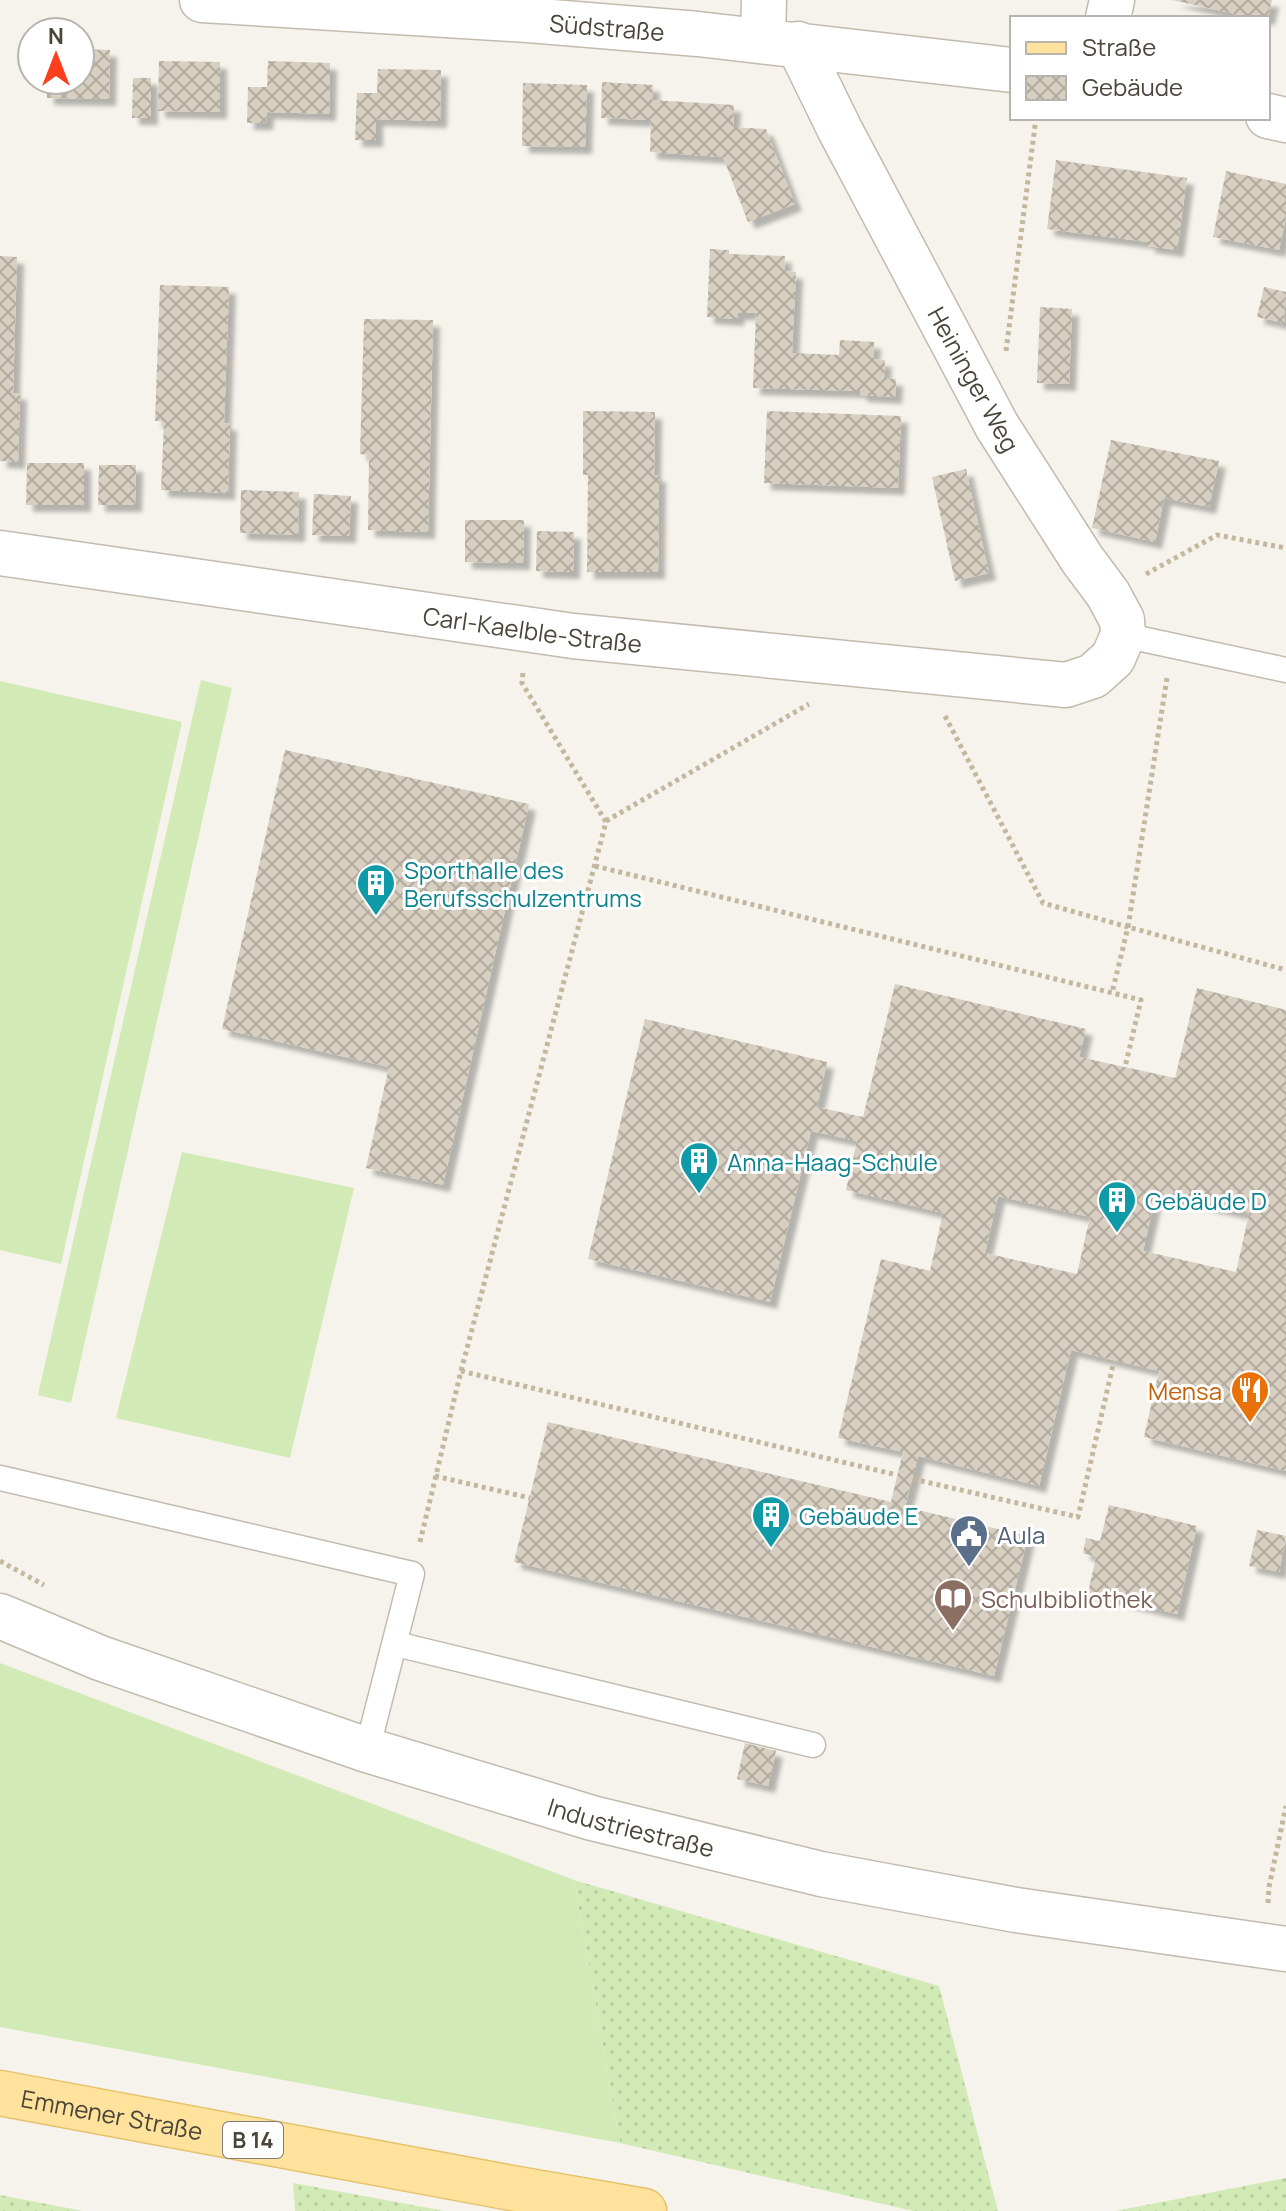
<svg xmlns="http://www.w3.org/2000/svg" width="1286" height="2211" font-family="Manrope,sans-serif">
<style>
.grass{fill:url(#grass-dots)}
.garden{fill:#d2eab5}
.building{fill:url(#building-cross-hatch);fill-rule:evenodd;filter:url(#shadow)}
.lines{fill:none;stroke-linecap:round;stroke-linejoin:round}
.lane-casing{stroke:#c2bbae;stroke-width:27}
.street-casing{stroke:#c2bbae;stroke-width:47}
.primary-casing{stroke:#e6c16a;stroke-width:47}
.path{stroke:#c4b79f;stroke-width:5;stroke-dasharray:4 4;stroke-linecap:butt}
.lane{stroke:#fff;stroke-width:24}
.street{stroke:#fff;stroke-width:44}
.primary{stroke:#ffe39c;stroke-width:44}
.labels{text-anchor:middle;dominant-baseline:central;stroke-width:6;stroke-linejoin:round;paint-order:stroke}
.shield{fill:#fff;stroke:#817c74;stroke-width:2}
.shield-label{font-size:22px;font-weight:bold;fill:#4b4439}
.street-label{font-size:24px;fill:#4b4439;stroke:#fff}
.culture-label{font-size:24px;fill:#0d838f;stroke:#fff;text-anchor:start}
.food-label{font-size:24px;fill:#c56008;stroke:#fff;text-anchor:end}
.service-label{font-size:24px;fill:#4e5e75;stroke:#fff;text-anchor:start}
.education-label{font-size:24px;fill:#785e54;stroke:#fff;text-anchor:start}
</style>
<defs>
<pattern id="grass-dots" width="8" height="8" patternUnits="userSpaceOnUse" patternTransform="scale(2)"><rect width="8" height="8" fill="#d2eab5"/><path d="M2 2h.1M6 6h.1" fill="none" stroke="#b6ca9c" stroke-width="1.8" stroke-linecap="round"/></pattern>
<pattern id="building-cross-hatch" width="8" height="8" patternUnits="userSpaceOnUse" patternTransform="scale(2)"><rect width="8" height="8" fill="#d8cfc1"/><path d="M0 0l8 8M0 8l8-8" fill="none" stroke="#b1aa9e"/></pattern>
<filter id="shadow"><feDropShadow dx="7" dy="7" stdDeviation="2" flood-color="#0004"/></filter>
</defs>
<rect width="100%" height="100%" fill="#f6f3ec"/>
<g class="grass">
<polygon points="574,1880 939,1986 998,2211 913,2211 620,2143"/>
<polygon points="1286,2178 1286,2211 1115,2211"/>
<polygon points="293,2183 445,2211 295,2211"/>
<polygon points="0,2195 83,2211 0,2211"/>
</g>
<g class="garden">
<polygon points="201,680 232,688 71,1403 38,1395"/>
<polygon points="0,681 182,722 61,1264 0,1250"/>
<polygon points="182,1152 354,1188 290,1458 116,1418"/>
<polygon points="0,1663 574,1880 620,2143 0,2027"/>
</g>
<g class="building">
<polygon points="1172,0 1272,0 1268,18 1254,18"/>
<polygon points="80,49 110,50 109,99 47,98 47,80 80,80"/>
<polygon points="159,61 220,62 220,112 158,111"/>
<polygon points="268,61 330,63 329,114 267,112 266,123 247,123 248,87 267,87"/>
<polygon points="378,69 441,70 440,121 376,119 376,140 355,140 357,93 377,93"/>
<polygon points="133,78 151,78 151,118 132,118"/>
<polygon points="602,82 653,85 652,100 734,105 733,127 766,129 795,204 748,222 723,157 650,152 651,120 601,118"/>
<polygon points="523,83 587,85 585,147 522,146"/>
<polygon points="1056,160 1187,178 1177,250 1148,246 1148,242 1047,229"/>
<polygon points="1226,171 1286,184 1286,217 1279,250 1213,237"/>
<polygon points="710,249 729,250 729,254 785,256 784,271 796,272 792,353 839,355 840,340 874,342 873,359 885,360 884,378 896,379 895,397 860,395 860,391 753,388 756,313 738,313 737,319 707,317"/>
<polygon points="0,256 17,257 13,393 20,393 18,462 0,461"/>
<polygon points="160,285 229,287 224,423 230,424 228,493 161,490 164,421 155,421"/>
<polygon points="1264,287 1286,292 1284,323 1257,317"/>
<polygon points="1040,307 1072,309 1069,384 1037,383"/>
<polygon points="364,319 433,320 428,532 368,530 369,455 360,454"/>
<polygon points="583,411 655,412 654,475 659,475 658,572 587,572 588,475 583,475"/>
<polygon points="767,411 901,416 898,488 764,483"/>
<polygon points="1111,440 1219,461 1209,507 1164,498 1155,542 1092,528"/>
<polygon points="27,463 84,463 84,505 26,505"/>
<polygon points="99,465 136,465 135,505 98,505"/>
<polygon points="966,469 989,573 955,581 932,477"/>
<polygon points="241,490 299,492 298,535 240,533"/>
<polygon points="314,494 351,496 349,536 312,535"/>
<polygon points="465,520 524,520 523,563 465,562"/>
<polygon points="537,531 574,532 573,572 536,571"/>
<polygon points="285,750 529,804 443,1185 366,1168 389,1067 222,1029"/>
<path d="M895,984L1086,1029L1079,1057L1175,1078L1197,988L1286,1010V1471L1144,1437L1159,1371L1071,1350L1039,1486L918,1456L905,1507L1028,1536L994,1676L514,1562L548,1422L891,1502L903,1452L838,1438L881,1259L930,1271L943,1213L846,1190L857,1141L811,1131L770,1302L588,1259L645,1019L827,1062L817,1107L863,1117ZM1156,1194L1249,1214L1236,1272L1143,1251ZM998,1196L1090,1217L1077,1274L985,1253Z"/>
<polygon points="1109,1505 1197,1526 1177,1614 1088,1593 1096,1557 1083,1553 1086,1538 1100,1541"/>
<polygon points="1257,1530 1286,1536 1279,1572 1249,1566"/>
<polygon points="745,1743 776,1751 768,1786 737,1779"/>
</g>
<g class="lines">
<g class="lane-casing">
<g id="lane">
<polyline points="1123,635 1286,670"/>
<polyline points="0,1478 412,1574 367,1750"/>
<polyline points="396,1644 813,1745"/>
</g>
</g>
<g class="street-casing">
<g id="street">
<path id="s1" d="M202,0L528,20L698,34L1012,70"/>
<polyline points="1108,18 1112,0"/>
<polyline points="763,40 764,0"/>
<polyline points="1268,116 1286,120"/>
<path id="s2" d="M0,553L573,636L1066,685L1093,676L1113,658L1123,635L1122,620L1108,594L1082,559L997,426L840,130L798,44"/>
<path id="s3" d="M0,1616L100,1658L367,1750L592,1818L821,1874L1016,1910L1286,1949"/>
</g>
</g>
<g class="primary-casing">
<g id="primary">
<path id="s4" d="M0,2093L506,2187L644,2211"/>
</g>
</g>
<g class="path">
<polyline points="1006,351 1036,118"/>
<polyline points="1146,574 1217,535 1286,548"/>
<polyline points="1167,678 1128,927 1286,970"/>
<polyline points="945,716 1043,903 1128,927 1112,993"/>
<polyline points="606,821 809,704"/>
<polyline points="595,866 1141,1000 1125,1067"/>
<polyline points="461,1371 897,1475"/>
<polyline points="435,1476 530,1498"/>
<polyline points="913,1479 1078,1517 1114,1361"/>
<polyline points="420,1542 461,1371 606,822 522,683 523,672"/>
<polyline points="0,1561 44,1585"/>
<polyline points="1268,1903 1269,1887 1286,1806"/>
</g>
<use href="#lane" class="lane"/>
<use href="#street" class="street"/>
<use href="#primary" class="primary"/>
</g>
<defs>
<g id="building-pin" transform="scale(2)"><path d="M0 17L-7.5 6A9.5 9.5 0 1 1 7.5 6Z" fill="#0f9aa8" stroke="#fff"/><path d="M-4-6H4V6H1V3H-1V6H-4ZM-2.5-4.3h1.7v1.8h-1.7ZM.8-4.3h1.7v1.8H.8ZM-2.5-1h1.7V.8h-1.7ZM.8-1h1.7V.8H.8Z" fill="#fff"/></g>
<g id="restaurant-pin" transform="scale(2)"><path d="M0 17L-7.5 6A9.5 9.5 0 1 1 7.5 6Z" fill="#e8710a" stroke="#fff"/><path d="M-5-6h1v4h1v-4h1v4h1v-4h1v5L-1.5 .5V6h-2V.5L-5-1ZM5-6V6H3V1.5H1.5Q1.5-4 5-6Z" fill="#fff"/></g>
<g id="civic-pin" transform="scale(2)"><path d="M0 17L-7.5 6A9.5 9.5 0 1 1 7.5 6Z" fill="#5c6f8a" stroke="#fff"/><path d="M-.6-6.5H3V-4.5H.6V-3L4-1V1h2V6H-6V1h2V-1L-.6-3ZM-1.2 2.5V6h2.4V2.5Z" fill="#fff"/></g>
<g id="library-pin" transform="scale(2)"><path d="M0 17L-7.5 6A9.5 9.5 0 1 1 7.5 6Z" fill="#8d6e63" stroke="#fff"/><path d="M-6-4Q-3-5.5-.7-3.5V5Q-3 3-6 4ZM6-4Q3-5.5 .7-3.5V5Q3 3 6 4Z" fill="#fff"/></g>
</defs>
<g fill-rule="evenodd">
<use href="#building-pin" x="376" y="883"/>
<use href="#building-pin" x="699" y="1161"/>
<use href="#building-pin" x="1117" y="1200"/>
<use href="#restaurant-pin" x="1250" y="1390"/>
<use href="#building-pin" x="771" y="1515"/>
<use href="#civic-pin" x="969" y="1534"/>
<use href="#library-pin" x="953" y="1598"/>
</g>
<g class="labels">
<rect class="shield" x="223" y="2122" width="60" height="36" rx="6"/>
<g class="shield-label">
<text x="253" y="2140">B 14</text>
</g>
<g class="street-label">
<text stroke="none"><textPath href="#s1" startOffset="406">Südstraße</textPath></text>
<text transform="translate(974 379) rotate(61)">Heininger Weg</text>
<text stroke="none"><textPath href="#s2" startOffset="538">Carl-Kaelble-Straße</textPath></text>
<text stroke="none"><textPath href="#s3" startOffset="666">Industriestraße</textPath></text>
<text stroke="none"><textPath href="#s4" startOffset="114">Emmener Straße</textPath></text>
</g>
<g class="culture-label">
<text x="404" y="869">Sporthalle des<tspan x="404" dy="28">Berufsschulzentrums</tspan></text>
<text x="727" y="1161">Anna-Haag-Schule</text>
<text x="1145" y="1200">Gebäude D</text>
<text x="799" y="1515">Gebäude E</text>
</g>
<g class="food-label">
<text x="1222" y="1390">Mensa</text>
</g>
<g class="service-label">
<text x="997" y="1534">Aula</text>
</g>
<g class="education-label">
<text x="981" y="1598">Schulbibliothek</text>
</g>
</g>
<rect x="1010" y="16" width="260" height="104" fill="#ffffff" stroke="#b7b4b0" stroke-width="2"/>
<rect x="1026" y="42" width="40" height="12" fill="#ffe39c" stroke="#b7b4b0" stroke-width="2"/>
<text x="1082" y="56" font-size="24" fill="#4b4439">Straße</text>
<rect x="1026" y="76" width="40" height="24" fill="url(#building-cross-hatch)" stroke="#b7b4b0" stroke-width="2"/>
<text x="1082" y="96" font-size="24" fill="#4b4439">Gebäude</text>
<g transform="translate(56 56)"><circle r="38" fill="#ffffff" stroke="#b7b4b0" stroke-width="2"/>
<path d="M0-6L14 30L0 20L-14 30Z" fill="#fc3f1d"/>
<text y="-12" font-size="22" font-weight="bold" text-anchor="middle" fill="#4b4439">N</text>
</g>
</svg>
